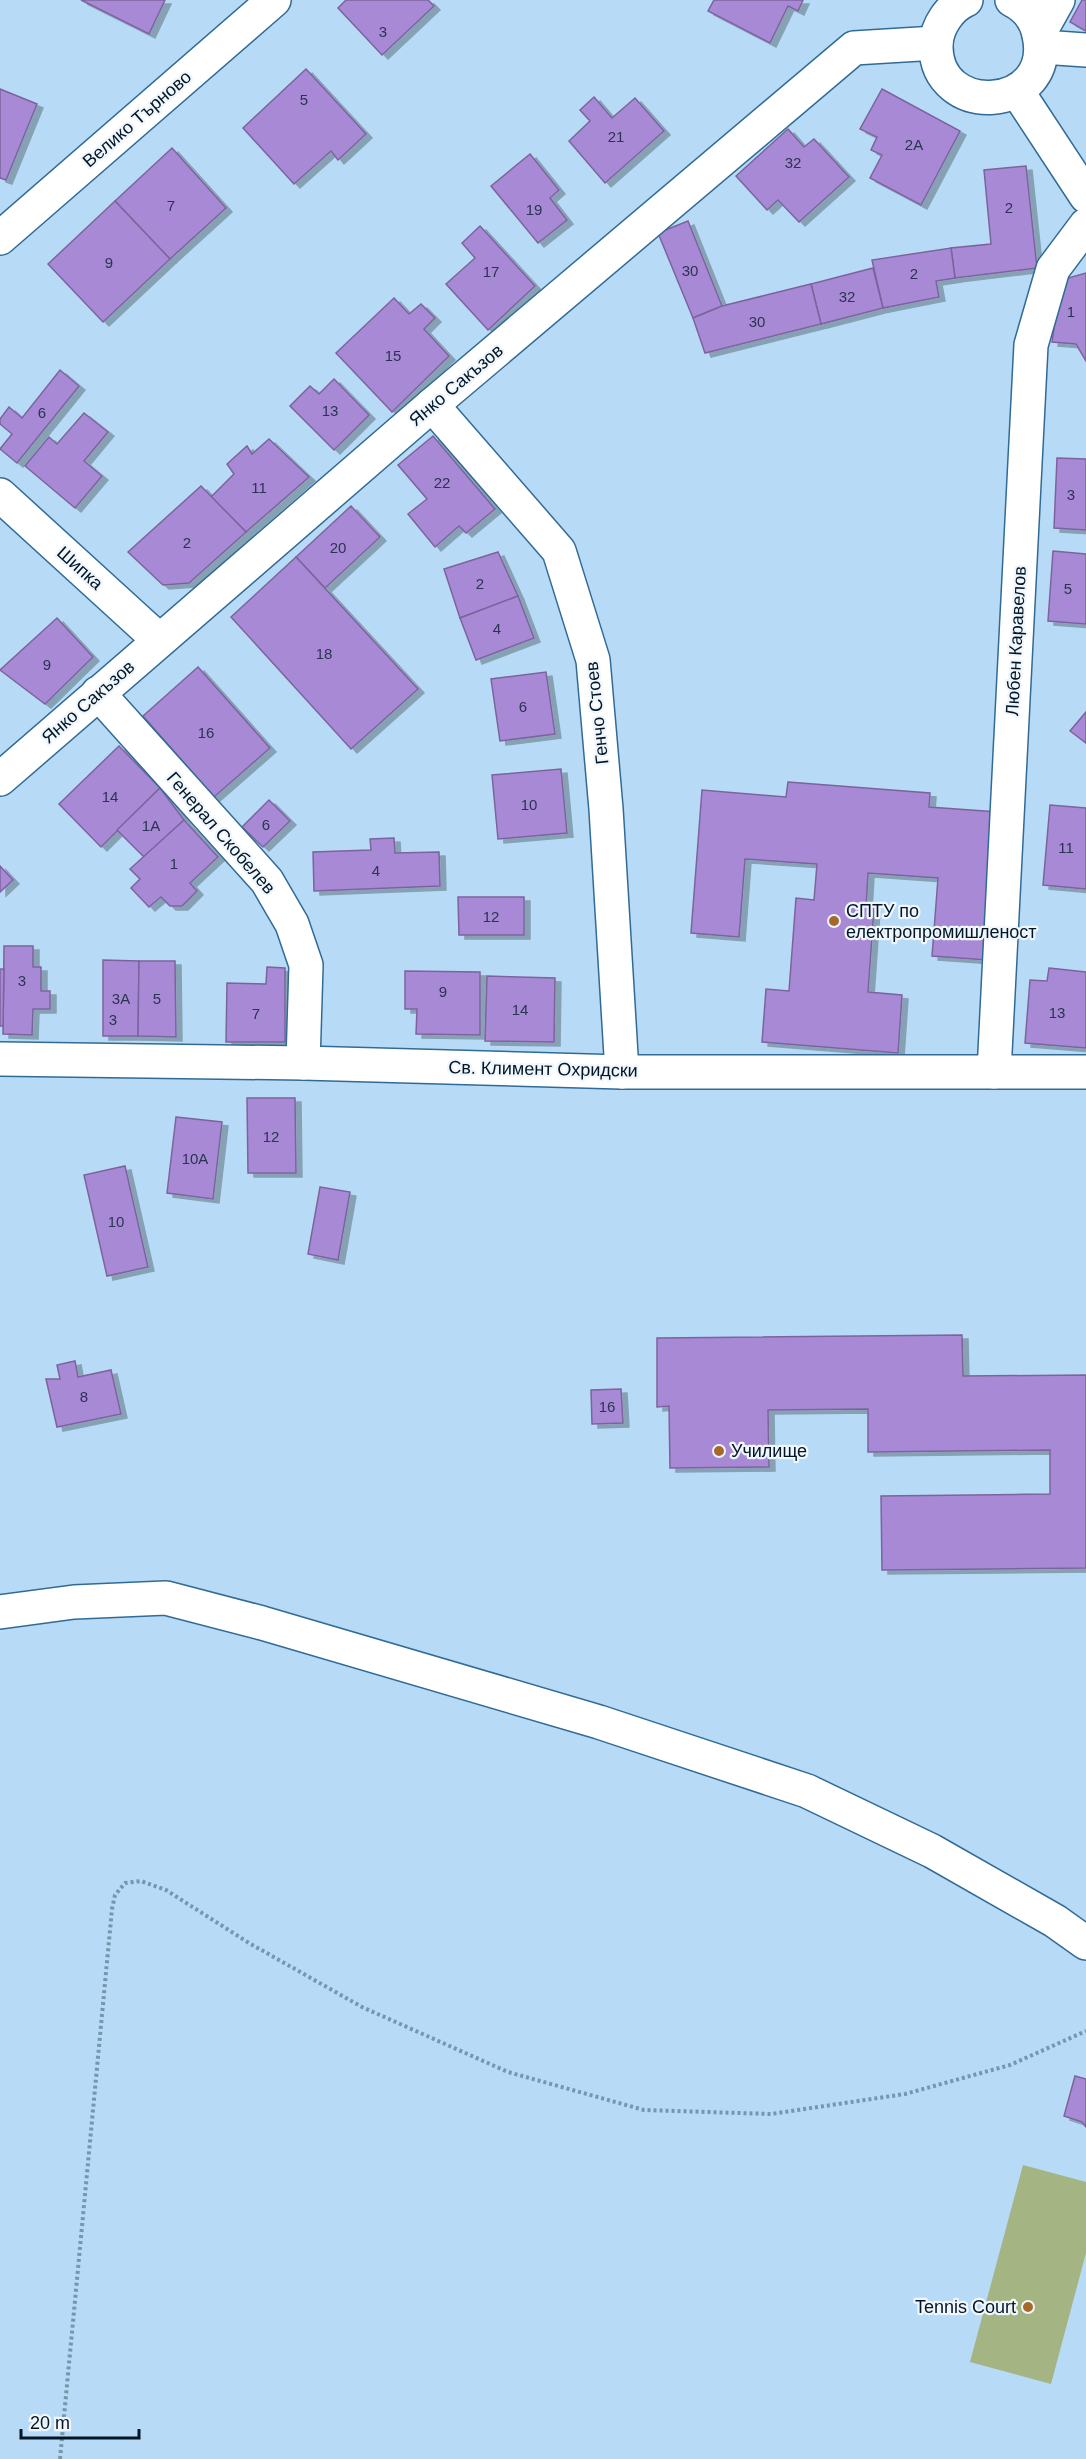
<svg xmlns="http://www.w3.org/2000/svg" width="1086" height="2459" font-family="Arial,sans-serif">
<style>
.green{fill:#a4b482}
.building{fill:#a889d5;stroke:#7c649d;stroke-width:1.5;filter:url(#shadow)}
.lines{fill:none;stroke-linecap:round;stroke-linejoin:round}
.minor-casing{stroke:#316b95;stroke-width:36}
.path{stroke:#7796ad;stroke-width:4;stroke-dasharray:3 3;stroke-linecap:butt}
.minor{stroke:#fff;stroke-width:33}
.poi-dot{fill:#a6692c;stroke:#f0f6fb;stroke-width:2}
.labels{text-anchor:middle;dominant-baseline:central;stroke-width:4.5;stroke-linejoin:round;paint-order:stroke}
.number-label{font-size:15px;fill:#2b3452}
.street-label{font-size:18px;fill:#011727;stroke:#f0f6fb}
.poi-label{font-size:18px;fill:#011727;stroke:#f0f6fb;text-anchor:start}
</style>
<defs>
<filter id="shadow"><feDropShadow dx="6" dy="4" stdDeviation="0" flood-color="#0004"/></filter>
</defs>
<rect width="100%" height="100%" fill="#b7daf6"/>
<polygon class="green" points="1023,2165 1086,2182 1086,2253 1051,2384 970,2362"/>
<g class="building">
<polygon points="81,0 165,0 149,34"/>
<polygon points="346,0 428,0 434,6 382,55 338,8"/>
<polygon points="714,0 803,0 798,11 788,6 770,43 708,11"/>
<polygon points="1082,0 1086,0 1086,31 1070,22"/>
<polygon points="306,69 366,134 338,160 331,151 294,184 243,128"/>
<polygon points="0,89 37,104 6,180 0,178"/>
<polygon points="882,89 960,131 921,205 870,178 882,155 871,150 877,137 860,129"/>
<polygon points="594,97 612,118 635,98 664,131 605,183 569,141 590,121 580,110"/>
<polygon points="788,129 804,147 814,139 849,177 799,222 778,200 767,210 736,176"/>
<polygon points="172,148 226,208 170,259 115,201"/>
<polygon points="530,154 559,190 550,198 567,220 538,243 491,186"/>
<polygon points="1026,166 1037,268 955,278 951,248 991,244 984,170"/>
<polygon points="115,201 170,259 103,322 48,264"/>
<polygon points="688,221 722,306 693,318 658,233"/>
<polygon points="480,226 535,286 488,330 446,284 475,258 462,243"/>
<polygon points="951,248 955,278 936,281 939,297 883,308 872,260"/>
<polygon points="873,268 883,308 821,324 811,284"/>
<polygon points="1086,273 1086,361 1076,344 1052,342 1061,280"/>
<polygon points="811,284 821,324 705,353 693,318 722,306"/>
<polygon points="394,298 409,314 421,304 435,318 424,329 449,356 392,412 336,353"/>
<polygon points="60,370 79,386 17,463 0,449 12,434 0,424 0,419 9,407 22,418"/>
<polygon points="334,379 369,415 334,450 290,406 310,386 319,394"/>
<polygon points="84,413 108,432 84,461 102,476 75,508 25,466 49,437 57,444"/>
<polygon points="433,436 495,509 466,533 459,526 435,547 408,514 427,499 398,465"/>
<polygon points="269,439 309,477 246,532 211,497 234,474 227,464 247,446 252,454"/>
<polygon points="1057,458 1086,459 1086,530 1054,528"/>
<polygon points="201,486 246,532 189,583 163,585 128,552"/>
<polygon points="351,506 380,537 325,588 296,557"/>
<polygon points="1053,551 1086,554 1086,624 1048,621"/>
<polygon points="498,552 518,596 460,618 444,569"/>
<polygon points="296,557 418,689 351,749 231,617"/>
<polygon points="518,596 534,638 476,660 460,618"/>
<polygon points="57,618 93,657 45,704 0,670"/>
<polygon points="198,667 270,748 214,797 143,716"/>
<polygon points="546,672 555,734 500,741 491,679"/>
<polygon points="1086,712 1086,743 1070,731"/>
<polygon points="119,746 160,788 101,847 59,804"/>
<polygon points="561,769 567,833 498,839 492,775"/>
<polygon points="788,782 930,793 929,807 998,812 987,960 932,956 938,878 868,873 866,907 874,908 868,992 902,995 898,1053 762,1042 766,989 789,991 796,898 814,900 817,864 745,859 739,937 691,933 702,790 786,797"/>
<polygon points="160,788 184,820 144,857 117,830"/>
<polygon points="269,800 290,821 263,847 242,827"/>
<polygon points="1050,805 1086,808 1086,889 1043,885"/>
<polygon points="184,820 218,857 190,883 197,891 182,906 170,906 161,897 149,907 131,888 140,879 130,869"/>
<polygon points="394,838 395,853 439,852 440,886 314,891 313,852 371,850 370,839"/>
<polygon points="0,866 13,880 0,892"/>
<polygon points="458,897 524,897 524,935 459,935"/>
<polygon points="4,946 33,946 33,967 41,967 41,991 50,991 50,1009 33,1009 32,1035 3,1034"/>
<polygon points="103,960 139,961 138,1036 103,1036"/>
<polygon points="139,961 175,961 176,1037 138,1036"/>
<polygon points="267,967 285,968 285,1042 226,1042 227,983 266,984"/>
<polygon points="1049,968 1086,972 1086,1048 1025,1043 1030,980 1047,981"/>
<polygon points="0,969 4,969 3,1026 0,1026"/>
<polygon points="405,971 480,972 480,1035 416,1034 417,1009 405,1009"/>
<polygon points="487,976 555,978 554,1042 485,1041"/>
<polygon points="247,1098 295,1098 296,1173 248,1173"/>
<polygon points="176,1117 222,1122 213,1199 167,1193"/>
<polygon points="125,1166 148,1267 107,1276 84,1175"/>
<polygon points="320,1187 350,1192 338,1260 308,1254"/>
<polygon points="962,1335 963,1376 1086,1375 1086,1568 882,1570 881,1496 1050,1494 1050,1450 868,1452 868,1409 768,1410 769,1467 670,1468 669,1406 657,1407 657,1338"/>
<polygon points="75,1361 78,1377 111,1370 121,1414 57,1427 46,1379 60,1379 57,1365"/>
<polygon points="621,1389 623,1423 592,1424 591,1390"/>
<polygon points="1075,2076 1086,2079 1086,2127 1082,2122 1064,2116"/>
</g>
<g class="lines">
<g class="minor-casing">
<g id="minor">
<path d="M966,0C950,7 937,26 936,44C934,121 1056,112 1039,35C1036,19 1026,7 1012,0"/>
<polyline points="1039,34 1058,0"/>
<polyline points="1042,47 1086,50"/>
<polyline points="1017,91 1086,196"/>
<polyline points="0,238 274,0"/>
<polyline points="432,405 559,551 593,660 606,809 622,1072"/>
<polyline points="0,495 159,640"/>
<polyline points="98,693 267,881 292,924 306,965 303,1063"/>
<polyline points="0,779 432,405 854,48 936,43"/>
<polyline points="0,1059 303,1063 622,1072 1086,1072"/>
<polyline points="994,1072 1031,345 1053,269 1086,225"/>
<polyline points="0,1612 74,1602 166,1598 262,1623 599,1722 807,1791 932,1851 1055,1921 1086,1943"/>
</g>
</g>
<polyline class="path" points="60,2459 112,1909 115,1895 125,1883 141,1881 166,1890 249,1943 362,2007 508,2072 644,2110 771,2114 905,2094 1010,2065 1086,2031"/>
<use href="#minor" class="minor"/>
</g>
<g class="poi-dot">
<circle cx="834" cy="921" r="6"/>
<circle cx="719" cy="1451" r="6"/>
<circle cx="1028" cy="2307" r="6"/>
</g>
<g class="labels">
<g class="number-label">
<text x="383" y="31">3</text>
<text x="304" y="99">5</text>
<text x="616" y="136">21</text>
<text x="914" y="144">2А</text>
<text x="793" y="162">32</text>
<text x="171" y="205">7</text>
<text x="1009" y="207">2</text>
<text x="534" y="209">19</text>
<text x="109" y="262">9</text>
<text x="690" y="270">30</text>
<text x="491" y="271">17</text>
<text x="914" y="273">2</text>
<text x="847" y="296">32</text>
<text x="1071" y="311">1</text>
<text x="757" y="321">30</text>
<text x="393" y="355">15</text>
<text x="330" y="410">13</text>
<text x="42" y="412">6</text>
<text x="442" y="482">22</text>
<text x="259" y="487">11</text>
<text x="1071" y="494">3</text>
<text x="187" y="542">2</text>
<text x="338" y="547">20</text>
<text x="480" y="583">2</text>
<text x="1068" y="588">5</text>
<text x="497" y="628">4</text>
<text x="324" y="653">18</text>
<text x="47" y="664">9</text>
<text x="523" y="706">6</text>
<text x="206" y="732">16</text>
<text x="110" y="796">14</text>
<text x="529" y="804">10</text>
<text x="266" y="824">6</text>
<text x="151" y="825">1А</text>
<text x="1066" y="847">11</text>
<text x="174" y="863">1</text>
<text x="376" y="870">4</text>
<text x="491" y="916">12</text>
<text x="22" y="980">3</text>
<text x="443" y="991">9</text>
<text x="121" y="998">3А</text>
<text x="157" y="998">5</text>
<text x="520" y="1009">14</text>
<text x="1057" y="1012">13</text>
<text x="256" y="1013">7</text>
<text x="113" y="1019">3</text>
<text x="271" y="1136">12</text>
<text x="195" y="1158">10А</text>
<text x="116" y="1221">10</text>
<text x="84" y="1396">8</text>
<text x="607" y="1406">16</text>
</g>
<g class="street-label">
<text transform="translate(137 119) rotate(-41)">Велико Търново</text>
<text transform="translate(456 385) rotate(-40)">Янко Сакъзов</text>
<text transform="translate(80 568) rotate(42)">Шипка</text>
<text transform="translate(1016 641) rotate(-87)">Любен Каравелов</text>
<text transform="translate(88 702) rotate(-41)">Янко Сакъзов</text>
<text transform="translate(597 713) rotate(-96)">Генчо Стоев</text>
<text transform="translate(221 833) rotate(49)">Генерал Скобелев</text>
<text transform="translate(543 1069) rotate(1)">Св. Климент Охридски</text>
</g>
<g class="poi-label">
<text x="846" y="911">СПТУ по<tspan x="846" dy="21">електропромишленост</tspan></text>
<text x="731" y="1451">Училище</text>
<text x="1016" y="2307" text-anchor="end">Tennis Court</text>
</g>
</g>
<path d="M21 2429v9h118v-9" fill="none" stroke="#011727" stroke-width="3"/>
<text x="30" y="2429" font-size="18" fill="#011727" stroke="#f0f6fb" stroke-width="4.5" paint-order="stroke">20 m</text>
</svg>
